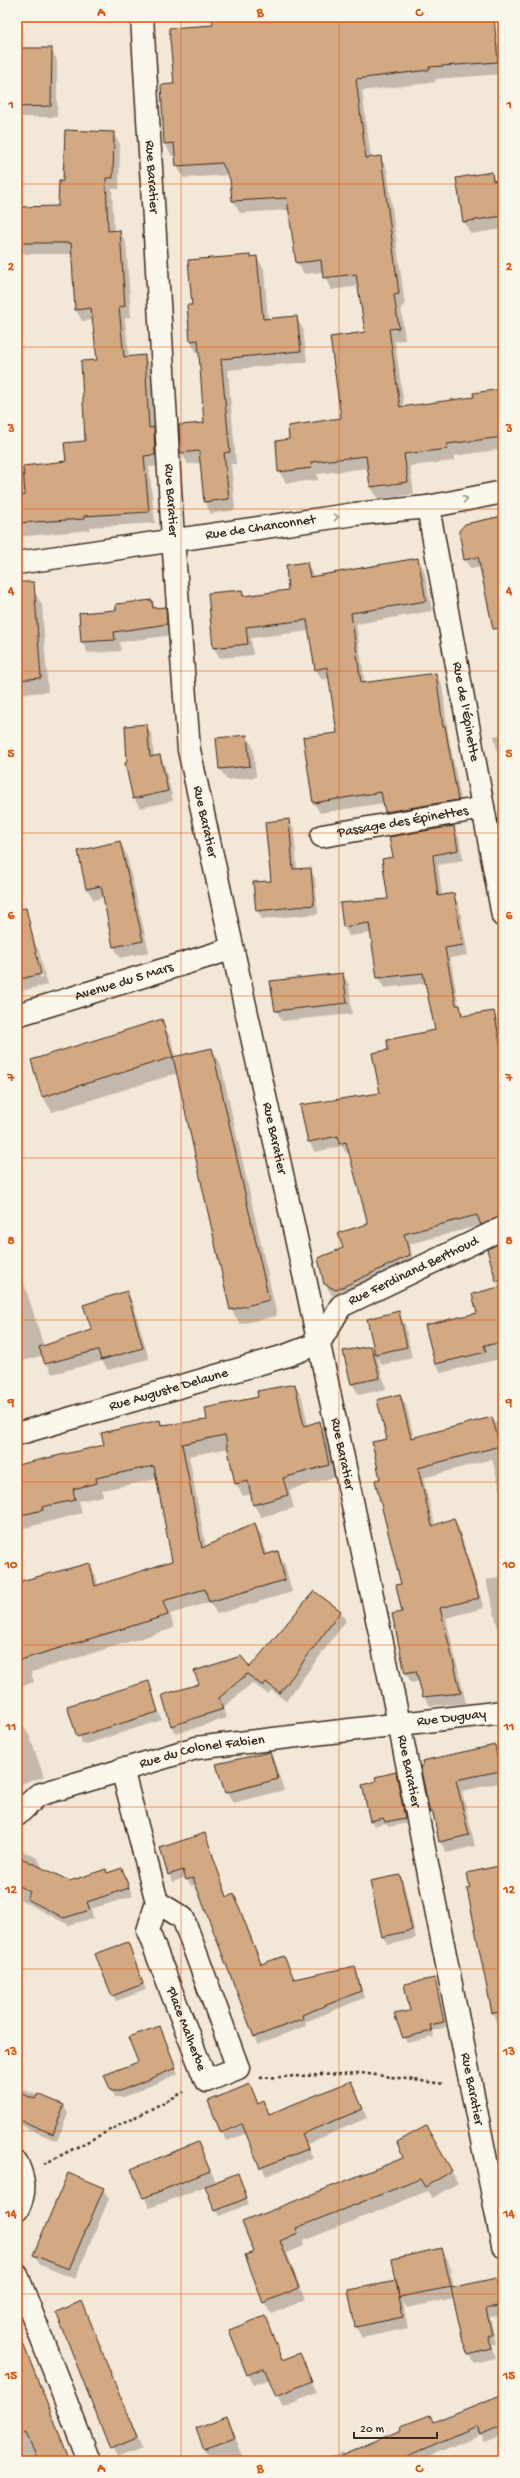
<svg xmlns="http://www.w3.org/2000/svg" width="520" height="2478" font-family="'Gochi Hand',sans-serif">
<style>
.shadow{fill:#0003;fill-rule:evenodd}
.building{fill:#d3a984;stroke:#3b2a1e}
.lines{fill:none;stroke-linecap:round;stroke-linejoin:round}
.minor-casing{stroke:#3b2a1e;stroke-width:25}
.path{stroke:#3b2a1e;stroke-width:2.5;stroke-dasharray:3 3;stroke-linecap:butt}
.minor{stroke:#fbf7ec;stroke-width:22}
.oneway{stroke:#9b9085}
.grid{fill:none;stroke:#df570d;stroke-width:1;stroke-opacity:0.55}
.labels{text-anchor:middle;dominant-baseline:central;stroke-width:3;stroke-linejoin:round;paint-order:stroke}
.street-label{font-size:14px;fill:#3b2a1e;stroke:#fbf7ec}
.neatline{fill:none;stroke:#df570d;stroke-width:1.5}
.grid-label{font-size:13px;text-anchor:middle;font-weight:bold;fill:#df570d}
</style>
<rect width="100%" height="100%" fill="#f3e7d7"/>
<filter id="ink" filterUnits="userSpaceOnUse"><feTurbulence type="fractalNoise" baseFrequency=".025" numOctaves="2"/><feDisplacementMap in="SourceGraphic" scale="8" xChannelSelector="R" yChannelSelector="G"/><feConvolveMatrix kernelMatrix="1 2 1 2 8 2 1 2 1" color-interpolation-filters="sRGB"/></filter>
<g filter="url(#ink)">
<g class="shadow">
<polygon points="213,17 469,17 495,38 502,50 503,74 435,79 436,82 362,91 371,158 380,157 387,169 405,306 401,307 405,340 395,341 404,407 475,398 503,390 503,449 454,456 454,461 410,466 414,494 378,499 371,487 368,468 317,474 318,480 286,483 279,471 290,440 342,419 367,333 359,286 331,290 323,272 304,274 297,262 290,210 240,213 233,201 229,175 184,178 177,166 176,156 172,156 165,144 162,86 175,85 214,26"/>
<polygon points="17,49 51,49 57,60 57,117 17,117"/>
<polygon points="113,133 120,144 119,189 112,189 114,231 119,231 126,242 131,317 125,318 129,358 145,357 151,368 155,431 160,439 161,466 149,467 155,523 90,527 90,530 17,537 17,468 67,462 86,442 98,361 93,320 82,321 76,310 72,254 17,254 17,208 59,207 64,182"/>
<polygon points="491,174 496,182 503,180 503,232 502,229 471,234 464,222 457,179"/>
<polygon points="250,258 257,258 264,269 268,320 296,317 303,329 307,362 228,370 236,464 231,464 235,510 211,514 205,502 201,463 188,464 181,452 205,424 200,352 197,353 190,341 188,306 193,306"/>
<polygon points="503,515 503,597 481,567 471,569 465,560 460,531 466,524"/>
<polygon points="418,559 424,570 432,611 356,624 365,684 436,674 442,685 448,733 463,810 392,823 386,812 384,803 320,813 314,803 338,734 330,678 322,680 316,669 310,631 251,638 253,655 220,658 214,648 242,591 245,596 289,591 307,563 314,577"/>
<polygon points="34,591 42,605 48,692 17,694 17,592"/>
<polygon points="151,601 156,609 165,609 171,620 173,635 120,642 121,651 88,653 82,642 117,611"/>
<polygon points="503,631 503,658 498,632"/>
<polygon points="146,725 152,735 154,757 160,756 165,766 173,801 140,808 134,798 128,763"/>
<polygon points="503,734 503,779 494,736"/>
<polygon points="247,736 253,747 256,777 227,780 220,769 217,739"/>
<polygon points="289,821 294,829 297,870 310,869 315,878 318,914 262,919 257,910 273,882"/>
<polygon points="453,827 459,837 463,860 438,865 442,896 453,895 459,904 468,955 450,958 459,1006 465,1016 493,1012 499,1022 503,1042 503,1228 487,1234 482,1225 409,1244 415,1265 342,1299 331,1294 325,1283 344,1249 369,1225 350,1152 346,1153 342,1146 315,1152 309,1142 381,1094 389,1051 436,1031 426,983 384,988 378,978 371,933 349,936 344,926 389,900 394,858"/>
<polygon points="120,842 126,853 149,952 120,958 114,947 104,897 94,900 87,889"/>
<path d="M33,940L39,951L47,985L17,992V944ZM35,951H37L43,978L41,979Z"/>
<polygon points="343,974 349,985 352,1014 282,1021 276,1010"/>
<polygon points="161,1021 170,1036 176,1057 212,1049 221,1065 277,1316 240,1324 231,1309 178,1073 52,1112 43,1097 33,1061"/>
<polygon points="503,1243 503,1358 441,1373 436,1364 426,1326 479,1314 499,1288 489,1250"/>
<polygon points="17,1260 44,1347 93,1330 127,1292 133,1303 149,1359 108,1370 102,1361 52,1374 43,1355 17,1363"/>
<polygon points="398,1313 405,1324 412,1358 382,1365 377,1357 386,1389 359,1395 352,1384 371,1347 376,1355 368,1319"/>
<polygon points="294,1385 302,1397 308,1426 320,1423 327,1435 335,1477 289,1490 294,1508 261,1517 254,1505 252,1494 243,1496 236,1484 229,1448 189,1456 206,1548 254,1524 262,1536 267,1556 278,1553 285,1565 292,1592 217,1614 210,1602 170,1614 174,1628 31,1672 34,1682 17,1688 17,1584 89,1564 96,1576 98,1586 174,1562 157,1479 102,1490 103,1496 79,1501 82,1513 17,1530 17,1466 105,1446 160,1421 163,1426 208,1421"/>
<polygon points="400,1395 406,1405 414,1438 492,1418 495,1423 503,1421 503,1500 492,1459 423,1478 435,1526 454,1519 459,1529 484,1608 446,1618 466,1703 430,1706 424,1696 420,1681 411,1683 406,1673 402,1585 382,1479 388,1439"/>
<polygon points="503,1576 503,1649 486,1580"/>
<polygon points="314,1593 341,1612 346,1621 286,1701 271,1690 268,1694 252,1683 224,1707 227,1718 176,1734 171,1725 250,1668"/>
<polygon points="148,1682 162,1720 83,1745 68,1707"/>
<polygon points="24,1726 30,1737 44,1777 17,1785 17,1728"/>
<polygon points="494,1746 501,1757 503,1782 462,1791 475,1846 447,1853 440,1842 436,1822 430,1812 422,1767"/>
<polygon points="269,1753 275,1764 284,1790 233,1803 226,1792"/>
<polygon points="396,1773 399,1779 408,1823 389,1827 386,1823 374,1826 371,1820 378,1782"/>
<polygon points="204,1834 228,1897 233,1895 237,1902 262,1965 294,1980 355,1967 358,1974 364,1998 305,2022 306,2026 258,2044 197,1884 191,1886 186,1877 173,1882 161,1849"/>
<polygon points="17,1848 37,1858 42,1866 40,1868 70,1883 122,1869 133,1896 91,1909 93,1918 69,1925 17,1898"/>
<polygon points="503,1866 503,2055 468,1889"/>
<polygon points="400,1876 404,1885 416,1938 388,1945 383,1937"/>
<polygon points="130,1949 146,1990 116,2001 113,1995"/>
<polygon points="434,1979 446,2027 433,2031 434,2037 407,2043 404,2037 411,2012"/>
<polygon points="162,2032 178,2074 124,2097 115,2097 112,2091"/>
<polygon points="351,2082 367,2118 307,2144 313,2158 266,2176 247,2133 227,2141 223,2133 247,2123 249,2085 259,2105 264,2103 270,2115"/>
<polygon points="17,2087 64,2106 68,2114 57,2141 17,2124"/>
<polygon points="426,2128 458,2183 433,2198 428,2191 303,2241 304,2246 287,2253 305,2300 271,2314 264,2302 255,2252 404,2158"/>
<polygon points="198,2143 216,2182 237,2174 249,2204 219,2216 206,2186 150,2208 144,2197"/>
<polygon points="103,2189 109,2199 75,2279 40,2265 34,2255"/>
<polygon points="442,2249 448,2260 454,2288 496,2279 501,2288 503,2315 490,2317 496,2344 492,2344 496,2358 474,2363 469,2355 454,2298 407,2308 403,2302 408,2328 362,2338 356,2327 395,2282 398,2287"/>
<polygon points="82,2302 142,2448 117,2458 57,2312"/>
<polygon points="264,2317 283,2361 300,2354 317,2393 283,2407 270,2379 254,2385 248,2374"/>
<polygon points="20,2338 24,2346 70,2461 17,2461 17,2339"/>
<polygon points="503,2395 503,2435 485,2442 481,2435 420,2461 320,2461 343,2452 344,2455 404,2430 430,2416 433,2422"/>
<polygon points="226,2418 231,2427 245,2461 210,2461 197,2430"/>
</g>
<g class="building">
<polygon points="212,17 494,17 498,62 429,67 429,70 356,79 366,158 381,156 399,294 394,295 399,328 389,329 400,407 474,397 473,393 503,389 503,437 447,444 448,449 404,454 408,482 370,487 366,456 311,462 312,468 278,472 276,441 289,439 288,426 341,418 330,337 365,332 356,274 323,278 321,260 296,263 287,198 232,201 230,179 222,163 176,166 174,143 164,144 161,85 174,84 169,28 213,25"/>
<polygon points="17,48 52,48 51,106 17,107"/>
<polygon points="65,130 114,132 113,178 106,178 108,231 120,230 125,306 119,307 124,357 145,355 149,428 154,427 155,455 144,456 149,512 84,516 84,519 17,523 17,496 25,495 23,466 66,461 64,443 85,441 81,361 97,360 91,308 75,310 71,243 17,243 17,207 58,206 59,181 63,181"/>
<polygon points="492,172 493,181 503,179 503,216 463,222 456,178"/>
<polygon points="250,255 250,257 257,256 263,319 297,316 301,351 221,359 230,452 224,453 229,499 204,502 199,451 180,453 179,425 204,423 198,340 190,341 187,305 192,305 188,260"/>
<polygon points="503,516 503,628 493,629 478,557 464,560 459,531 465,524"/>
<polygon points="418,558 426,601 351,613 361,683 436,673 443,727 445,726 458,800 385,812 381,792 313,803 303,737 337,733 327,667 315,670 307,620 246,627 248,644 213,648 208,593 242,590 243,596 288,590 286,565 307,562 310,577"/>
<polygon points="17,582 34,582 41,678 17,680"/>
<polygon points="152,600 153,608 166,607 167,624 114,632 115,640 81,642 79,613 116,610 116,604"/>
<polygon points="147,724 150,757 160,755 168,791 133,799 125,763 127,762 125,726"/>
<polygon points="247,735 250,766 219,769 216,738"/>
<polygon points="289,819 293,869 311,868 314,905 256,911 253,882 271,881 265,822"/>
<polygon points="454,826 458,850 433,855 438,896 454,893 463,945 445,948 456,1005 460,1005 462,1016 494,1011 503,1058 503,1216 481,1225 477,1215 404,1234 410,1255 336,1290 324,1284 318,1258 343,1248 338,1233 368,1224 346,1142 339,1144 338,1136 308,1142 300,1105 380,1093 372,1053 388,1050 387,1040 435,1030 423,973 377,978 369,923 343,927 340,903 388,899 382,859 393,857 389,837"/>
<polygon points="120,841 143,941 113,947 101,886 86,889 78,851"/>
<polygon points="26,908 41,974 17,980 17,909"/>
<polygon points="343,973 347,1003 275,1011 270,981"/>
<polygon points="162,1019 173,1057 42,1097 31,1060"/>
<polygon points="212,1048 269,1300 230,1310 173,1057"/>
<polygon points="503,1242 503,1280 496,1281 487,1249"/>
<polygon points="503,1286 503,1343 484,1345 486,1352 435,1364 425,1325 477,1313 472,1294"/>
<polygon points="127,1291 143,1348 101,1360 98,1350 45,1364 39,1347 92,1330 83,1305"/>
<polygon points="399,1311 407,1347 375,1354 367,1319"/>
<polygon points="371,1346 380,1378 351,1384 343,1351"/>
<polygon points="295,1384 304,1426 320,1421 329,1465 283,1478 288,1495 253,1505 248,1481 235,1484 225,1435 182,1444 202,1548 255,1523 264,1555 278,1551 285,1580 209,1602 205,1589 163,1601 168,1615 17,1661 17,1582 90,1563 95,1586 172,1561 154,1466 96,1478 97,1483 73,1489 75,1500 42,1507 43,1510 17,1516 17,1465 104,1445 101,1433 160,1420 161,1425 207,1420 205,1408 258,1397 257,1391"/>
<polygon points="400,1394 411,1438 492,1417 500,1446 418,1468 432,1526 454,1518 479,1598 440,1608 461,1693 423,1697 416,1671 405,1673 392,1614 402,1612 396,1585 401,1584 375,1480 380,1479 372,1442 387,1439 377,1400"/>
<polygon points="314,1591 341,1611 280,1693 266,1682 263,1686 247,1674 219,1698 223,1709 171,1726 162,1695 199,1684 194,1671 241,1656 250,1667"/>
<polygon points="149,1681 158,1712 77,1737 67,1706"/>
<polygon points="495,1745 500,1771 456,1780 469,1835 439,1842 433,1812 430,1813 420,1766 423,1766 422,1761"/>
<polygon points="270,1752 278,1779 225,1793 216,1764"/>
<polygon points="396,1772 405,1818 385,1822 383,1818 370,1821 362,1785 376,1781 375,1777"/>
<polygon points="205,1833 227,1897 234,1894 261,1964 284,1956 294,1979 355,1966 361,1991 302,2015 303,2019 254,2037 193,1878 186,1880 183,1870 168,1875 160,1848"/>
<polygon points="17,1856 70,1881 106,1869 107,1873 122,1868 129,1888 87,1902 90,1910 64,1918 27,1899 30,1892 17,1885"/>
<polygon points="503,1865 503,2012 492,2013 467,1889 470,1888 467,1873"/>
<polygon points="400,1875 412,1930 382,1937 370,1881"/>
<polygon points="128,1942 143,1984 112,1996 95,1954"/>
<polygon points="435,1978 444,2022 430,2025 432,2031 403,2038 394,2014 410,2011 404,1984"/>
<polygon points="160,2026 176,2068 120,2091 111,2091 104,2075 138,2062 128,2037"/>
<polygon points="351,2081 363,2109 302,2134 308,2149 260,2168 242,2124 221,2133 208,2101 250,2084 258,2104 264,2101 269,2114"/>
<polygon points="17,2092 35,2099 38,2094 64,2105 53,2134 17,2119"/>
<polygon points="426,2126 452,2171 425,2187 420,2179 296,2228 298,2233 280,2241 299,2288 263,2303 245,2255 254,2252 242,2222 403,2158 397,2142"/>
<polygon points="198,2142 210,2171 143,2198 131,2169"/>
<polygon points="68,2173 104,2188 69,2269 33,2255"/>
<polygon points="238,2173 247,2198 215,2211 205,2186"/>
<polygon points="442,2248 451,2287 399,2297 392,2259"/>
<polygon points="496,2278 502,2305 486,2309 492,2335 488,2336 492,2349 468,2355 463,2341 451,2288"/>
<polygon points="396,2281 403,2317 355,2327 348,2290"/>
<polygon points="82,2301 137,2438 110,2449 56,2312"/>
<polygon points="265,2316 282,2360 300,2353 312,2381 276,2396 264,2368 247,2375 229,2330"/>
<polygon points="17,2331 18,2331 70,2461 38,2461 26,2432 17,2437"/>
<polygon points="503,2394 503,2425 480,2435 477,2427 398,2461 329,2461 402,2430 401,2426 430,2415 433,2422"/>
<polygon points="227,2417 235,2438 204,2449 196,2429"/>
</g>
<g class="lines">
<g class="minor-casing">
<g id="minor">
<path id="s1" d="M142,17L173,539L189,750L309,1297L399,1723L503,2246"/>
<path id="s2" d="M428,507L503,916"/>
<path id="s3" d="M17,563L355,514L428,507L503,492"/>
<path id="s4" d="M322,836L483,808"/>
<path id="s5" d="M17,1015L231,949"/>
<path id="s6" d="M17,1434L285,1356L319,1343L341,1306L503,1228"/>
<path id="s7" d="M122,1769L157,1902L148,1931L206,2081L238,2068L183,1918L157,1902"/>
<path id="s8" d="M17,1815L38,1795L196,1748L503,1712"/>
<path d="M17,2163C25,2181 26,2193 17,2210"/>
<polyline points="17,2275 89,2461"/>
</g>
</g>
<g class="path">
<polyline points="260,2078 361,2073 444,2084"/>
<polyline points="44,2164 184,2092"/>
</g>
<use href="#minor" class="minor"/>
</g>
<defs><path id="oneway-chevron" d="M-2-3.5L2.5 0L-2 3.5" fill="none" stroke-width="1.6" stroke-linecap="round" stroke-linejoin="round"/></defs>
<g class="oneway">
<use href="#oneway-chevron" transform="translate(465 499) rotate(-11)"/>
<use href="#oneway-chevron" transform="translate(336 517) rotate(-8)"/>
</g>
</g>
<path class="grid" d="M181,17V2461M339,17V2461M17,184H503M17,347H503M17,509H503M17,671H503M17,833H503M17,996H503M17,1158H503M17,1320H503M17,1482H503M17,1645H503M17,1807H503M17,1969H503M17,2131H503M17,2294H503"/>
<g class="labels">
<g class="street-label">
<text stroke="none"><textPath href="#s1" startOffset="160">Rue Baratier</textPath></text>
<text stroke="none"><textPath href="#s1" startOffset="484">Rue Baratier</textPath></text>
<text stroke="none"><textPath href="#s3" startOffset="246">Rue de Chanconnet</textPath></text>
<text stroke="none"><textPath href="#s2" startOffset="208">Rue de l'Épinette</textPath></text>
<text stroke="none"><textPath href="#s1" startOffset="808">Rue Baratier</textPath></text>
<text stroke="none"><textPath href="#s4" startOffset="82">Passage des Épinettes</textPath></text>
<text stroke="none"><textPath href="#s5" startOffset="112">Avenue du 5 Mars</textPath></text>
<text stroke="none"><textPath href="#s1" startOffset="1132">Rue Baratier</textPath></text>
<text stroke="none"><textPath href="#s6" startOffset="439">Rue Ferdinand Berthoud</textPath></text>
<text stroke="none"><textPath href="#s6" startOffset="158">Rue Auguste Delaune</textPath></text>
<text stroke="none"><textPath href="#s1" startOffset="1455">Rue Baratier</textPath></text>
<text stroke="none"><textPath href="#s8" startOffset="451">Rue Duguay</textPath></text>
<text stroke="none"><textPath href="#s8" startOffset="199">Rue du Colonel Fabien</textPath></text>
<text stroke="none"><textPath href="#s1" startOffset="1779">Rue Baratier</textPath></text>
<text stroke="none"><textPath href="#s7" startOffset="273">Place Malherbe</textPath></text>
<text stroke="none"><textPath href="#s1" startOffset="2103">Rue Baratier</textPath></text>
</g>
</g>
<rect width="520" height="2478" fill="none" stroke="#fbf7ec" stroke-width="44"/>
<path d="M354 2432v6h83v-6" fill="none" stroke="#3b2a1e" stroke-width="2"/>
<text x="360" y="2432" font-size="12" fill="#3b2a1e" stroke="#fbf7ec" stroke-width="3" paint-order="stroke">20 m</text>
<rect x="22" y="22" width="476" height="2434" class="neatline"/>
<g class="grid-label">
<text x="101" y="16">A</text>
<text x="260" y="16">B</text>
<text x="419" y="16">C</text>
<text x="11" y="108">1</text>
<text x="509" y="108">1</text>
<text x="11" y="270">2</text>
<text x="509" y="270">2</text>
<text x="11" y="432">3</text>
<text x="509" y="432">3</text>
<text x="11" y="594">4</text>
<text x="509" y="594">4</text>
<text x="11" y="757">5</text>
<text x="509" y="757">5</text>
<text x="11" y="919">6</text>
<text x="509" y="919">6</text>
<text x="11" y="1081">7</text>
<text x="509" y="1081">7</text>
<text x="11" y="1244">8</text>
<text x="509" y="1244">8</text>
<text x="11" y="1406">9</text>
<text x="509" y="1406">9</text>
<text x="11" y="1568">10</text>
<text x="509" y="1568">10</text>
<text x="11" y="1730">11</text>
<text x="509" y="1730">11</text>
<text x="11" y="1893">12</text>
<text x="509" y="1893">12</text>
<text x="11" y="2055">13</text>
<text x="509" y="2055">13</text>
<text x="11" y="2217">14</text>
<text x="509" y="2217">14</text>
<text x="11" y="2379">15</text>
<text x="509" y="2379">15</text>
<text x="101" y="2472">A</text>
<text x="260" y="2472">B</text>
<text x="419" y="2472">C</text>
</g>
</svg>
